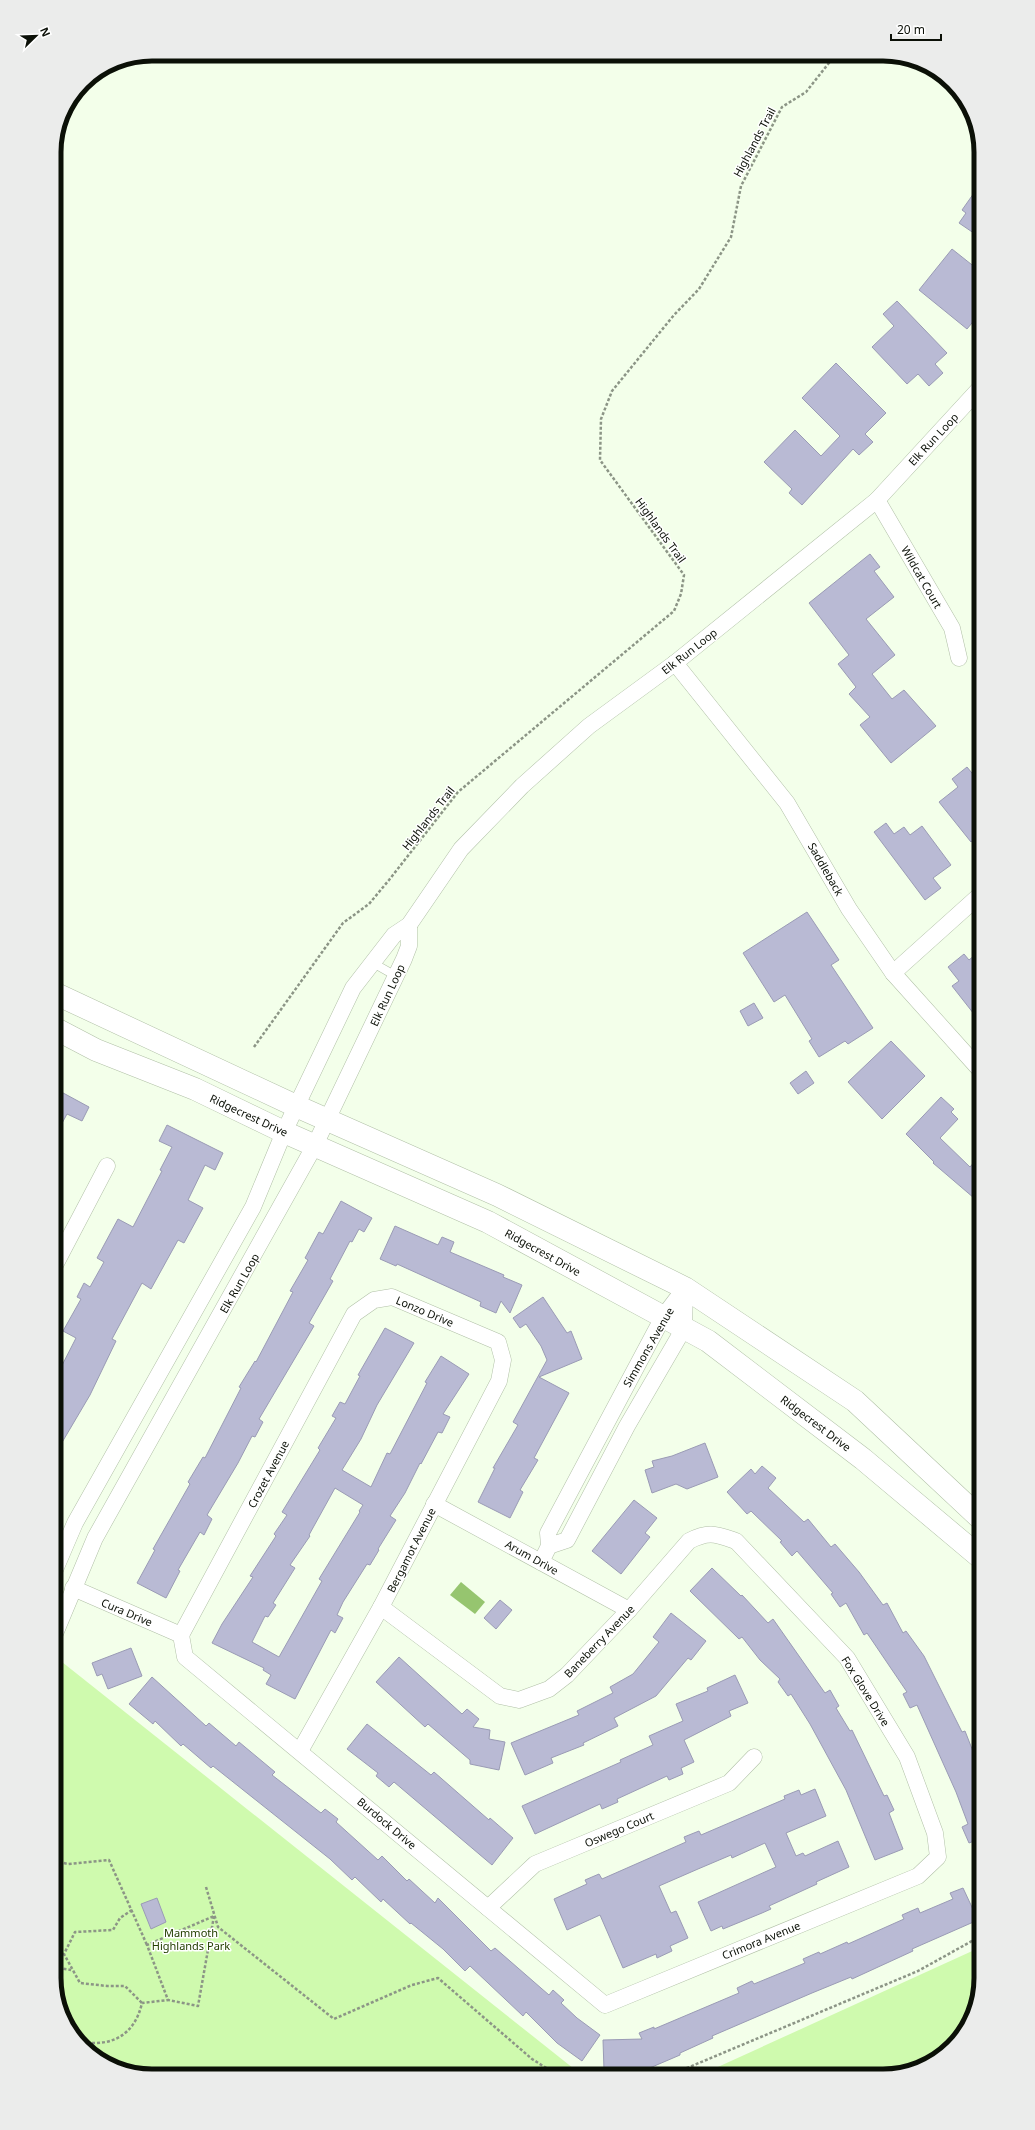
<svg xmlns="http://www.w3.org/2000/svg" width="1035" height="2130" font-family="'Noto Sans',sans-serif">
  <rect width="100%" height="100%" fill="#f3ffea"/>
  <g fill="#cffaae">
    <path d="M57,1658l526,418h-437l-53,-20 -32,-41 -7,-37v-311z"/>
    <path d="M981,1947v31l-17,55 -44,36 -37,7h-185z"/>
  </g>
  <path fill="#96c56f" d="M461,1582l24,20 -10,12 -25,-19z"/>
  <g fill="#b9bad4" stroke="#9a9bb5" fill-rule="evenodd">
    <path d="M981,183v55l-22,-15 7,-10 -4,-3z"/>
    <path d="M952,249l29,23v40l-14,17 -48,-39z"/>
    <path d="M897,301l50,52 -12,11 8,9 -14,13 -11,-12 -11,10 -35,-37 22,-21 -11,-12z"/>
    <path d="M836,363l50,50 -21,21 8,8 -14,13 -6,-6 -51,56 -13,-12 3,-4 -28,-27 31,-32 26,26 19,-20 -38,-38z"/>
    <path d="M870,554l10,13 -6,4 20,26 -28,22 29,36 -23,19 20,25 12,-9 32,36 -45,37 -31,-38 10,-8 -21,-23 7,-7 -18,-23 11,-9 -40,-52z"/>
    <path d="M967,767l14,17v50l-10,8 -32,-40 19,-15 -6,-8z"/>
    <path d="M886,823l8,11 10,-7 6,8 12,-9 29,39 -18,13 8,10 -16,12 -51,-68z"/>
    <path d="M807,912l32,48 -8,5 42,63 -25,16 -3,-3 -26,16 -10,-16 3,-2 -27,-44 -11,7 -31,-49z"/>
    <path d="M981,950v73l-29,-37 7,-5 -11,-14 16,-13 5,6z"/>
    <path d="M754,1003l9,15 -15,8 -8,-15z"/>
    <path d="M891,1041l34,35 -43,43 -34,-37z"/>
    <path d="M806,1071l8,12 -16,11 -8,-11z"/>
    <path d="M54,1088l35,19 -7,14 -15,-7 -13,24z"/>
    <path d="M941,1097l13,12 -3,3 7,7 -18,19 30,29 11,-13v50l-48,-41 1,-1 -28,-28z"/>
    <path d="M167,1125l56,28 -8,17 -10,-5 -17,35 15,8 -19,35 -6,-3 -27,49 -9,-6 -30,56 4,2 -26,54 -36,61v-75l22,-43 -13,-7 18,-32 -4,-2 7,-14 6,4 14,-25 -7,-4 21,-39 15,8 29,-56 -2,-1 12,-23 -13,-6z"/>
    <path d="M341,1201l31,17 -8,14 -5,-3 -7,13 -2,-1 -20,38 3,2 -24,42 5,3 -55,93 4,3 -8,15 -3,-1 -14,27 -31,52 5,4 -8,16 -4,-3 -22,38 2,1 -14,27 -29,-15 18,-33 -2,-1 37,-65 -2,-2 15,-25 2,1 36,-70 -2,-1 16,-26 1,1 37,-70 -3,-1 18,-31 -3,-2 14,-26 4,2z"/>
    <path d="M395,1226l43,19 4,-8 12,5 -4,10 54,23 -1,2 19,8 -12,28 -9,-12 -5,12 -16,-7 1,-4 -84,-38 -1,2 -16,-7z"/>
    <path d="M543,1297l24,36 4,-2 11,28 -43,18 30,16 -35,65 4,2 -18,30 3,2 -13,26 -32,-16 17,-34h-2l25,-43 -5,-3 34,-62 -6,-14 -15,-22 -6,4 -7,-10z"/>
    <path d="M385,1328l29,15 -37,62 -16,34 -19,31 29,17 16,-34 3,1 37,-71 -2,-1 16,-26 28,18 -26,40 7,3 -8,16 -4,-1 -17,32 -1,-1 -15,30 -15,23 6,4 -18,29 1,1 -9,15 -3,-1 -24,38 -6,13 6,3 -8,15 -4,-3 -36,69 -29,-15 5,-9 -8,-5 1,-2 -52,-25 10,-19 31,-47 -3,-1 26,-40 -2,-2 13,-19 -5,-3 38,-62 -2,-2 18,-30 -4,-2 8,-14 5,2 15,-28 -2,-1zM335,1488l28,17 -4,6 1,1 -41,67 3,2 -43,76 -27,-15 13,-26 3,1 8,-12 -3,-2 22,-35 -5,-3 20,-29 -1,-1z"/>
    <path d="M705,1443l13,34 -31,12 -11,-5 -24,9 -7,-23 9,-3 -2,-6 20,-5z"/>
    <path d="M762,1466l14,12 -8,10 36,34 4,-3 23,28 4,-3 24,28 24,33 4,-2 16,30 3,-2 18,25 38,76 3,-1 11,28 -2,1 7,16v80h-2l-5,-15 -5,2 -7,-16 6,-3 -12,-32 -39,-87 -7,3 -7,-14 4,-2 -40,-59 -3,2 -18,-32 -6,4 -9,-13 2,-1 -36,-42 -5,5 -12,-14 2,-1 -31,-30 -4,3 -20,-22 24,-23 4,5z"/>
    <path d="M634,1500l23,18 -12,15 5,4 -29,37 -29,-23z"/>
    <path d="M712,1568l29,28 1,-1 26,28 5,-4 52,74 5,-3 9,16 -3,2 14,23 2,-1 32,66 3,-1 7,15 -5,3 14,36 -28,11 -29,-70 -36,-66 -19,-30 -3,2 -10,-14 2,-3 -20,-19 -18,-23 -3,2 -49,-48z"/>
    <path d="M500,1600l12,10 -16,19 -12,-11z"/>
    <path d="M671,1613l35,28 -15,19 -3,-2 -32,38 -42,22 4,8 -35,17 1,2 -33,13 2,5 -28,12 -14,-32 68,-28 -2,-4 36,-18 -3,-6 23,-13 26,-32 -6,-5z"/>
    <path d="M131,1648l11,28 -34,13 -6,-15 -5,2 -5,-13z"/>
    <path d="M399,1657l63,57 5,-5 12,10 -6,8 17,3 -1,9 16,3 -6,28 -29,-6v-4l-42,-36 -3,3 -49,-45z"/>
    <path d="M735,1675l13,28 -19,8 2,5 -47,24 10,22 -13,6 2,6 -14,6 -2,-4 -50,23 1,3 -16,7 -2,-5 -65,30 -13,-28 99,-44 -1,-2 33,-15 -4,-9 34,-15 -7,-17 32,-13 -1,-3z"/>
    <path d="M152,1677l54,49 3,-3 27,23 3,-4 36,30 -3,3 49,38 4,-4 13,10 -2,3 42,38 4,-4 25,25 2,-2 26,24 3,-5 53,53 4,-3 54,47 4,-5 11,10 -3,3 16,15 23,17 -18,26 -25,-18 -31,-31 -3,4 -53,-50 -5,5 -22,-22 -32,-26 -1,1 -27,-25 -2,3 -26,-25 -3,3 -22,-21 -117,-93 -2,2 -28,-24 -2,2 -26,-25 -2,3 -24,-20z"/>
    <path d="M367,1724l64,51 3,-3 55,48 1,-2 23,20 -21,27 -98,-83 -5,5 -13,-11 2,-3 -31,-24z"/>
    <path d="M815,1789l11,27 -40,17 10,23 7,-3 2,3 33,-15 11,26 -33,15 1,2 -48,22 2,3 -9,4 -39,16 -1,-3 -11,5 -13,-29 78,-35 -11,-24 -33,15 -1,-3 -33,14 -39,17 12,27 5,-2 12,27 -18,8 2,5 -15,7 -1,-4 -33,14 -23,-53 -33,15 -13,-31 33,-15 -2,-4 14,-6 3,5 84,-37 -2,-5 15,-6 2,4 84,-36 -1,-3 15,-6 2,5z"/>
    <path d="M963,1888l15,32 -66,29 1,2 -61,28 -1,-2 -39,16 -100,43 1,2 -33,15v2l-42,18h-18v-3h-16l-1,-30 39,-1 -3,-6 15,-6v2l85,-36 -2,-5 15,-7 2,3 51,-21 -2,-4 16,-7 1,2 27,-12 1,2 56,-25 -2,-4 16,-7 2,5 33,-14 -3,-6z"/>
    <path d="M157,1898l9,24 -15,7 -10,-25z"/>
  </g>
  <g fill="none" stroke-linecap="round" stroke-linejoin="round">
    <g stroke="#b1c0a7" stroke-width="9">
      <path id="lane" d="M373,963l23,13"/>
    </g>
    <g stroke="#b1c0a7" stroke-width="17">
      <g id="street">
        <path d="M877,500l75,128 7,30"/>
        <path d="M675,663l112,140 62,106 44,64 88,98"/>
        <path d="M893,973l88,-79"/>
        <path d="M54,1267l53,-101"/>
        <path d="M434,1504l195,106"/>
        <path d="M541,1562l8,-16 -1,-13 115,-216 22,-29 -1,40 -57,98 -60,114 -18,6"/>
        <path d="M54,1572l21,-49 178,-316 31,-75 69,-144 41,-53 15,-10 52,-76 61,-63 67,-60 86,-63 202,-163 104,-113"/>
        <path d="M73,1588l108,47"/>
        <path d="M181,1635l4,22 420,348 313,-129 20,-19 -3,-24 -28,-76 -60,-99 -111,-117c-21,-7 -27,-10 -47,0l-60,69 -62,65 -18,14 -30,11 -19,-4 -119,-89"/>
        <path d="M181,1635l173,-321 20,-14 18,-3 106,45 5,18 -4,21 -118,226 -81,144"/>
        <path d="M54,1636l41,-98 220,-393 89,-186 5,-13v-21"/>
        <path d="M488,1908l47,-44 194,-81 25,-26"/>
      </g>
    </g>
    <g stroke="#b1c0a7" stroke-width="23">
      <g id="secondary">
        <path d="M54,993l242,113 201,89 188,93 170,113 126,118"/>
        <path d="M54,1028l42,22 99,39 89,43 204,90 220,119 155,118 118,99"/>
      </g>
    </g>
    <g stroke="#8c9586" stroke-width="2.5" stroke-dasharray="3 2" stroke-linecap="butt">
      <path d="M254,1047l89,-124 26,-19 20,-24 69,-88 216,-181 7,-17 3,-19 -84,-115 1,-41 11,-28 62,-76 25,-26 32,-52 10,-51 41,-79 24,-15 30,-38"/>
      <path d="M54,1861l14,3 41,-4 38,85"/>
      <path d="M206,1887l12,40 116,92 78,-34 26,-7 94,81 27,17"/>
      <path d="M132,1910l-12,8 -7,12 -38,2 -11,22 16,29 27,3h18l17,17"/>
      <path d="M214,1916l-16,90 -30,-6 -21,-55z"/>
      <path d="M54,1970l4,-2 13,2"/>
      <path d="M82,2042c31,5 53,-8 60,-39l26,-3"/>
      <path d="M668,2076l250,-105 63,-35"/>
    </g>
    <use href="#lane" stroke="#fff" stroke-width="8"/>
    <use href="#street" stroke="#fff" stroke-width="16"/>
    <use href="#secondary" stroke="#fff" stroke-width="22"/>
  </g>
  <g text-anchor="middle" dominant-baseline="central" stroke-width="3" stroke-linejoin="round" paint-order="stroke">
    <g font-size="11" fill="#0b1007" stroke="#fff">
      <text transform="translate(754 142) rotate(-62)">Highlands Trail</text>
      <text transform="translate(933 439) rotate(-47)">Elk Run Loop</text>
      <text transform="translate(661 530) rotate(54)">Highlands Trail</text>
      <text transform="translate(922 577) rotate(60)">Wildcat Court</text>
      <text transform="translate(689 651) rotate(-38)">Elk Run Loop</text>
      <text transform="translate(428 818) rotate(-52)">Highlands Trail</text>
      <text transform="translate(826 869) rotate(60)">Saddleback</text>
      <text transform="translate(387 995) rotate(-65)">Elk Run Loop</text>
      <text transform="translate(249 1115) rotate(25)">Ridgecrest Drive</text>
      <text transform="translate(543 1252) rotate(29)">Ridgecrest Drive</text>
      <text transform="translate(239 1283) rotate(-60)">Elk Run Loop</text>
      <text transform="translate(425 1311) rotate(23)">Lonzo Drive</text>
      <text transform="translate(648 1347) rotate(-60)">Simmons Avenue</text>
      <text transform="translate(816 1423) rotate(37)">Ridgecrest Drive</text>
      <text transform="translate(268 1474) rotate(-62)">Crozet Avenue</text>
      <text transform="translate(411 1550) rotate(-63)">Bergamot Avenue</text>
      <text transform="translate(532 1557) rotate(29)">Arum Drive</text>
      <text transform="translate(127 1612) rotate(23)">Cura Drive</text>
      <text transform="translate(599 1641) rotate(-46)">Baneberry Avenue</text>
      <text transform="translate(866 1691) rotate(58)">Fox Glove Drive</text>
      <text transform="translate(387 1823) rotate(40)">Burdock Drive</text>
      <text transform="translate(619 1829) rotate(-23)">Oswego Court</text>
      <text transform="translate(761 1940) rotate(-22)">Crimora Avenue</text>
    </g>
    <g font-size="11" fill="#233f00" stroke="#fff">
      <text x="191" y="1932">Mammoth<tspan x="191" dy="13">Highlands Park</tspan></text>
    </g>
  </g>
  <path d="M0 0H1035V2130H0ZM152 61H883A91 91 0 0 1 974 152V1978A91 91 0 0 1 883 2069H152A91 91 0 0 1 61 1978V152A91 91 0 0 1 152 61Z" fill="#ebeceb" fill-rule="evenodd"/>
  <path fill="none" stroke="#0b1007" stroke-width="5" d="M152 61H883A91 91 0 0 1 974 152V1978A91 91 0 0 1 883 2069H152A91 91 0 0 1 61 1978V152A91 91 0 0 1 152 61Z"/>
  <g transform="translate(36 36) rotate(67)" stroke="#ffffff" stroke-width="3" paint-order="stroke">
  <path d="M0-3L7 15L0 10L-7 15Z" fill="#0b1007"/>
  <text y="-6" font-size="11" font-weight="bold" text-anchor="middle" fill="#0b1007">N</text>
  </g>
  <path d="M891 34v6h50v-6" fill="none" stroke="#0b1007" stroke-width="2"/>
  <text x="897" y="34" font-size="12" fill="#0b1007" stroke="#ffffff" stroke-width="3" paint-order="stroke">20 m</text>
</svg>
